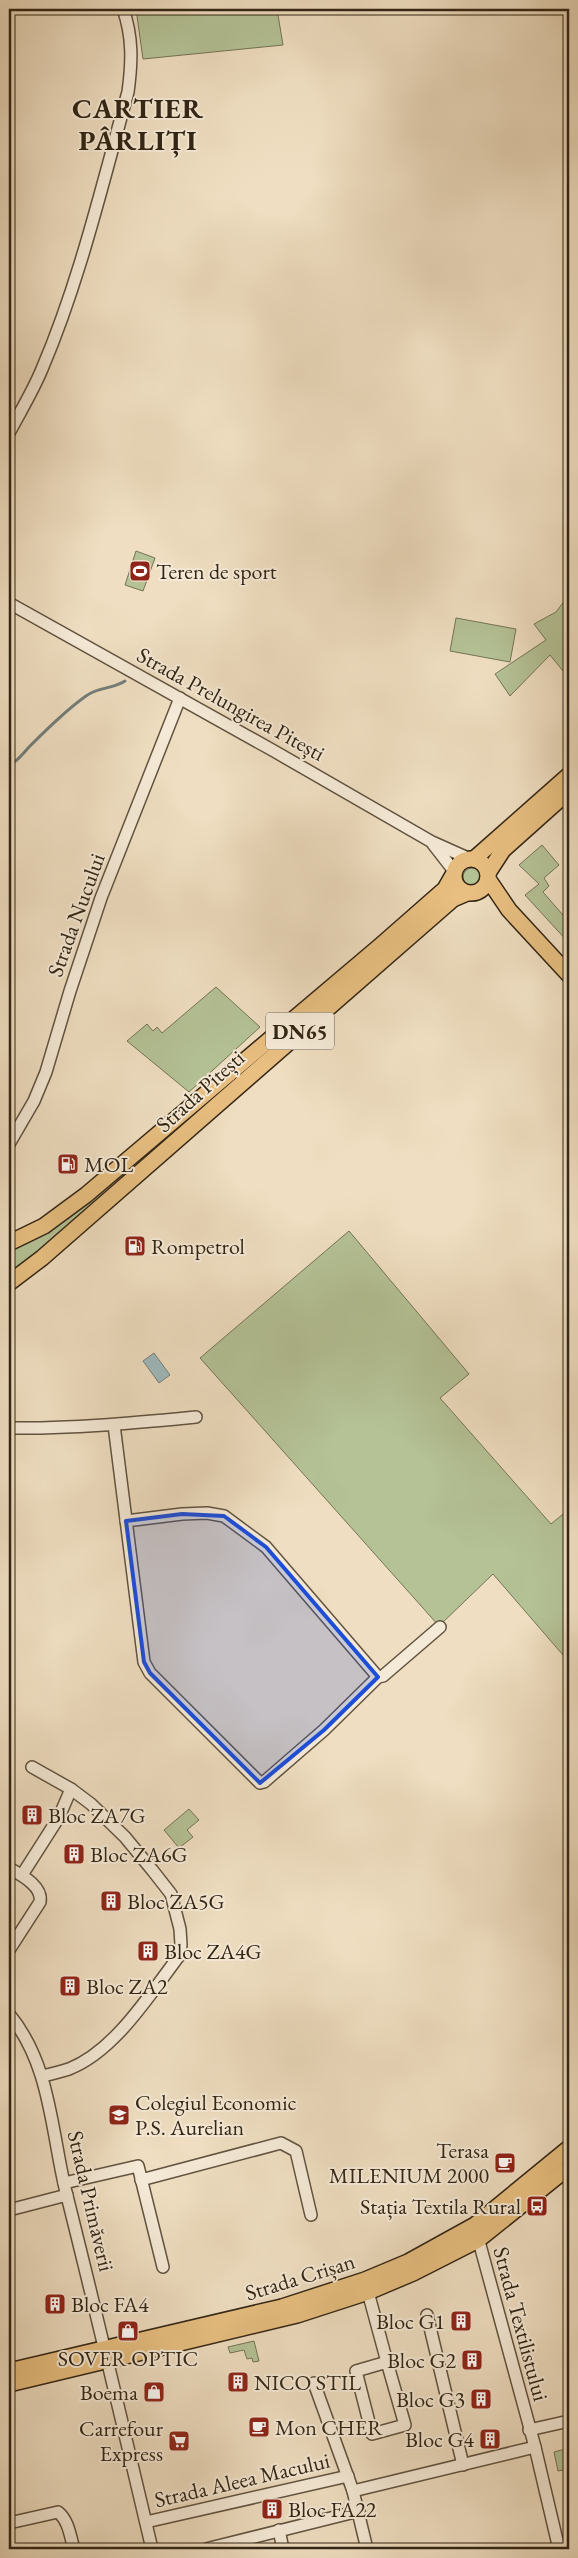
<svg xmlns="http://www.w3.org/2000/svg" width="578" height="2558" font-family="'EB Garamond',serif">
  <rect width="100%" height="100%" fill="#efdec1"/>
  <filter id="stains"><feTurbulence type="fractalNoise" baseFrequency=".004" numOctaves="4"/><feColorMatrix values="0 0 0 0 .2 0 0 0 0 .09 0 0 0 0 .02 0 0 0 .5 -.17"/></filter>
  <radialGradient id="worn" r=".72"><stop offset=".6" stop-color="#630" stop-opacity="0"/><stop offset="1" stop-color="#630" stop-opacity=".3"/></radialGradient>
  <g fill="#b4c296" stroke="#737456">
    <path d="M136,9h141l6,36 -140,14z"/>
    <path d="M136,551l19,7 -12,33 -18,-6z"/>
    <path d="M569,595v72l-6,4 -13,-16 -40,41 -15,-22 51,-34 -12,-16 22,-12z"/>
    <path d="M456,618l60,11 -6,33 -60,-11z"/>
    <path d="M542,845l17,20 -15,13 5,8 -6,6 26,30v21l-44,-48 14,-11 -20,-19z"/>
    <circle cx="472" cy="877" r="9"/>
    <path d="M216,987l44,40 -71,65 -62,-51 20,-17 6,7 4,-4 5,6z"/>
    <path d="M128,1169l6,6 -92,78 -29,18 -4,-11v-11l58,-31z"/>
    <path d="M349,1231l120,143 -29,24 111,126 17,-14 1,2v150l-76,-88 -54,52 -239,-268z"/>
    <path d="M189,1809l10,11 -12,10 6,7 -14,11 -15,-18z"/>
    <path d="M254,2341l5,20 -6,1 -1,-4 -5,1 -3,-9 -14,3 -2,-6z"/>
    <path d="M569,2448v21l-11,2 -4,-19z"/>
  </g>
  <path fill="#9fb9bd" stroke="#737e7a" d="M154,1353l16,22 -11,8 -16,-22z"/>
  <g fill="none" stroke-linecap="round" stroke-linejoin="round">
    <path stroke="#737e7a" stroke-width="3" d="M9,766c10,-6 14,-13 22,-21 17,-17 35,-35 55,-49 12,-9 27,-7 39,-15"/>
    <g stroke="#615340" stroke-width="14">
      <g id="minor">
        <path d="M9,433c11,-21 24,-42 33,-64 38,-89 60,-184 86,-277 4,-29 5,-55 -5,-83"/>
        <path d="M9,603l265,148 158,91 38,17"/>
        <path d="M433,844l21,27"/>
        <path d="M9,1144l25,-43 12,-29 24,-81 31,-93 79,-200"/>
        <path d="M114,1425l30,237 6,11 110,110 4,-1 60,-52 54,-53 5,-1 57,-49"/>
        <path d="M9,1428c63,1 124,-5 187,-11"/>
        <path d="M126,1521l56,-7 25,-1 17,3 42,31 112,130"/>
        <path d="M32,1767l39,22 20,15 34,33 28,34 18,23 9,35 1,16 -2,11c-29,38 -64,95 -110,113 -9,3 -18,5 -27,7"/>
        <path d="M9,1868c12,7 34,18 31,34l-31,48"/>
        <path d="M22,1875l37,-58 12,-28"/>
        <path d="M9,2014c42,51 42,117 57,178 30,119 58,238 86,357"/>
        <path d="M141,2180l140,-37 15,8 15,64"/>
        <path d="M64,2183l74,-17 25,101"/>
        <path d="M9,2210l58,-15"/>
        <path d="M477,2234l58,213 24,102"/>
        <path d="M368,2292l19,70 -31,9 16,63 33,-9 -18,-63"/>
        <path d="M427,2315l36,150"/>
        <path d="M314,2383l39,108 14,58"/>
        <path d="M529,2430l40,-9"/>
        <path d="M353,2491l182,-44"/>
        <path d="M146,2522l202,-46"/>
        <path d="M9,2523l49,-11c11,9 12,24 16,37"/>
        <path d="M279,2530l4,19"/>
        <path d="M206,2549l153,-38"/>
      </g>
    </g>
    <g stroke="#322515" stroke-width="18">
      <g id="major">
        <circle cx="471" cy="876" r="17"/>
        <path d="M474,859l95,-84"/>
        <path d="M488,873l15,-23 66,-59"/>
        <path d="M488,879l21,31 60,65"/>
        <path d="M9,1243l35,-17 42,-31 294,-249 65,-57 8,-14"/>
        <path d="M9,1283l33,-25 411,-359 14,-6"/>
        <path d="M9,2371l273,-64 83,-27 43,-18 67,-37 94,-77"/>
        <path d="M9,2384l288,-69 71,-23 45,-19 65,-33 91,-73"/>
      </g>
    </g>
    <use href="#minor" stroke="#f5ead7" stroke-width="11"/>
    <use href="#major" stroke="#e8bf80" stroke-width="15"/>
  </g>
  <path fill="#1d4ed8" fill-opacity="0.2" stroke="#1d4ed8" stroke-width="4" stroke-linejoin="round" d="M182,1514l42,2 42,31 112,130 -54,53 -64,53 -110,-110 -6,-11 -18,-141z"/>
  <defs>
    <g id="stadium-square" transform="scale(1.125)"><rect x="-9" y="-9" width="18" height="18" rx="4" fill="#8f2418" stroke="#f5ead7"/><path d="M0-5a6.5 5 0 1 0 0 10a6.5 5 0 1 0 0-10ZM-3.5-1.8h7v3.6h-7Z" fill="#fff"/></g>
    <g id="fuel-square" transform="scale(1.125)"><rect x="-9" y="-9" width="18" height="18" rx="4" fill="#8f2418" stroke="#f5ead7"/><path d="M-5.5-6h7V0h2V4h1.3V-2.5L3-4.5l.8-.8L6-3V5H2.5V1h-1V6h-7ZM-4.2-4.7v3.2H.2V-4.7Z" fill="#fff"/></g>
    <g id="building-square" transform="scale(1.125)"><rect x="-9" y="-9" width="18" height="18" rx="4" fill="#8f2418" stroke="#f5ead7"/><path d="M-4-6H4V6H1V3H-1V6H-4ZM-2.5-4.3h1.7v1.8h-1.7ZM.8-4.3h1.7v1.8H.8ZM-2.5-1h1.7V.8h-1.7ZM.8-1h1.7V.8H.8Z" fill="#fff"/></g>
    <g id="school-square" transform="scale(1.125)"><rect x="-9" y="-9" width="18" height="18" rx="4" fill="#8f2418" stroke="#f5ead7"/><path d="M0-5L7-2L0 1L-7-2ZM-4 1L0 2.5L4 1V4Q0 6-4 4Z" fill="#fff"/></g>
    <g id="cafe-square" transform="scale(1.125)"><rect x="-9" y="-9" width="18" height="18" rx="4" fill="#8f2418" stroke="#f5ead7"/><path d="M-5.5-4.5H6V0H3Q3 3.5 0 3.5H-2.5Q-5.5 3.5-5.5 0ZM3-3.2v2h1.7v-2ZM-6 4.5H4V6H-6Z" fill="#fff"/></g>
    <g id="bus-square" transform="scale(1.125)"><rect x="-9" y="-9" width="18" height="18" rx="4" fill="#8f2418" stroke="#f5ead7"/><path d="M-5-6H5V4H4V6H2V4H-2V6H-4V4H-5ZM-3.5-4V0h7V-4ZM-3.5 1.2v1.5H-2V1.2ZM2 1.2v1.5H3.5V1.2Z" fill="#fff"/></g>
    <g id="shop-square" transform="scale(1.125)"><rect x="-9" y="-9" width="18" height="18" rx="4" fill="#8f2418" stroke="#f5ead7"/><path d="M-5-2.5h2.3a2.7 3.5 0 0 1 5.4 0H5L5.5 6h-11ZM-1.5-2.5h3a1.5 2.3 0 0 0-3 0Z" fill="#fff"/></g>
    <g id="supermarket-square" transform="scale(1.125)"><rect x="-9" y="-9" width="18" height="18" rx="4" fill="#8f2418" stroke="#f5ead7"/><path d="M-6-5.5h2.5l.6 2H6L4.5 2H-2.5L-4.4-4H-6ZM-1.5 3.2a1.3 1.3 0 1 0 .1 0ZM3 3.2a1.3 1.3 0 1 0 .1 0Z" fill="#fff"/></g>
  </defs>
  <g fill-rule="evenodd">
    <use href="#stadium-square" x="140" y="571"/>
    <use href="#fuel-square" x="68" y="1164"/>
    <use href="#fuel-square" x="135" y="1246"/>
    <use href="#building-square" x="32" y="1815"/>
    <use href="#building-square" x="74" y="1854"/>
    <use href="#building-square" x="111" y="1901"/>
    <use href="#building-square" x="148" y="1951"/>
    <use href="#building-square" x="70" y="1986"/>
    <use href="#school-square" x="119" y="2115"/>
    <use href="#cafe-square" x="505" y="2163"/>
    <use href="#bus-square" x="537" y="2206"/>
    <use href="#building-square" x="55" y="2304"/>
    <use href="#building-square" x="461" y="2321"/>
    <use href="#shop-square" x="128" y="2331"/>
    <use href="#building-square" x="472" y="2360"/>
    <use href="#building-square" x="238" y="2382"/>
    <use href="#shop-square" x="154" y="2392"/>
    <use href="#building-square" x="481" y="2399"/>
    <use href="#cafe-square" x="259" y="2427"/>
    <use href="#building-square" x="490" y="2439"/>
    <use href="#supermarket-square" x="179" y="2441"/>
    <use href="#building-square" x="272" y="2509"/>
  </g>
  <g text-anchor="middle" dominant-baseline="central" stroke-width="4" stroke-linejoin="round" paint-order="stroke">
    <rect fill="#f5ead7" stroke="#6c604f" stroke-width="1" x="266" y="1012.5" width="68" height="37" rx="4"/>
    <g font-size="21" font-weight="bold" fill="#322515">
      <text x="300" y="1031">DN65</text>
    </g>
    <g font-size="22" fill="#322515" stroke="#f5ead7" text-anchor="start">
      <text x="156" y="571">Teren de sport</text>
      <text x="84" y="1164">MOL</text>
      <text x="151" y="1246">Rompetrol</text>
      <text x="48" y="1815">Bloc ZA7G</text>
      <text x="90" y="1854">Bloc ZA6G</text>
      <text x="127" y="1901">Bloc ZA5G</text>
      <text x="164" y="1951">Bloc ZA4G</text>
      <text x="86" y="1986">Bloc ZA2</text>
      <text x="135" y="2102">Colegiul Economic<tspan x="135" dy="25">P.S. Aurelian</tspan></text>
      <text x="489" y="2150" text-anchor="end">Terasa<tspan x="489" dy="25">MILENIUM 2000</tspan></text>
      <text x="521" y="2206" text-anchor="end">Stația Textila Rural</text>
      <text x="71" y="2304">Bloc FA4</text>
      <text x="445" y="2321" text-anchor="end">Bloc G1</text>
      <text x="128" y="2358" text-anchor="middle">SOVER OPTIC</text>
      <text x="456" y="2360" text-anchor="end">Bloc G2</text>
      <text x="254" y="2382">NICO STIL</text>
      <text x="138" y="2392" text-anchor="end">Boema</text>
      <text x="465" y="2399" text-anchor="end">Bloc G3</text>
      <text x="275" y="2427">Mon CHER</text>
      <text x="163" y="2428" text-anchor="end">Carrefour<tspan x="163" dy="25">Express</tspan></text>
      <text x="474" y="2439" text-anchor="end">Bloc G4</text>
      <text x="288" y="2509">Bloc FA22</text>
    </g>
    <g font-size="22" fill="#322515" stroke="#f5ead7">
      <text transform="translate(231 704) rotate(29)">Strada Prelungirea Pitești</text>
      <text transform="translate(76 915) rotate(-70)">Strada Nucului</text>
      <text transform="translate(200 1091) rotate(-42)">Strada Pitești</text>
      <text transform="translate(91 2201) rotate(77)">Strada Primăverii</text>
      <text transform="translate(300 2277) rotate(-17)">Strada Crișan</text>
      <text transform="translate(521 2324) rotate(75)">Strada Textilistului</text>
      <text transform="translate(242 2480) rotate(-13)">Strada Aleea Macului</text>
    </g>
    <g font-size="28" font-weight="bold" letter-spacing="1" fill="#322515" stroke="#f5ead7">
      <text x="138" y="108">CARTIER<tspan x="138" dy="32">PÂRLIȚI</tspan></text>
    </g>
  </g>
  <rect width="578" height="2558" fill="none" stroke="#efdec1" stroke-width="30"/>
  <rect x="10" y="10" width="558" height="2538" fill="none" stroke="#322515" stroke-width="2.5"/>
  <rect x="15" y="15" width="548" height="2528" fill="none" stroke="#322515"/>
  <rect width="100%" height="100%" filter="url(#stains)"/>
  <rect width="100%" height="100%" fill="url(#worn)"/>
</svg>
